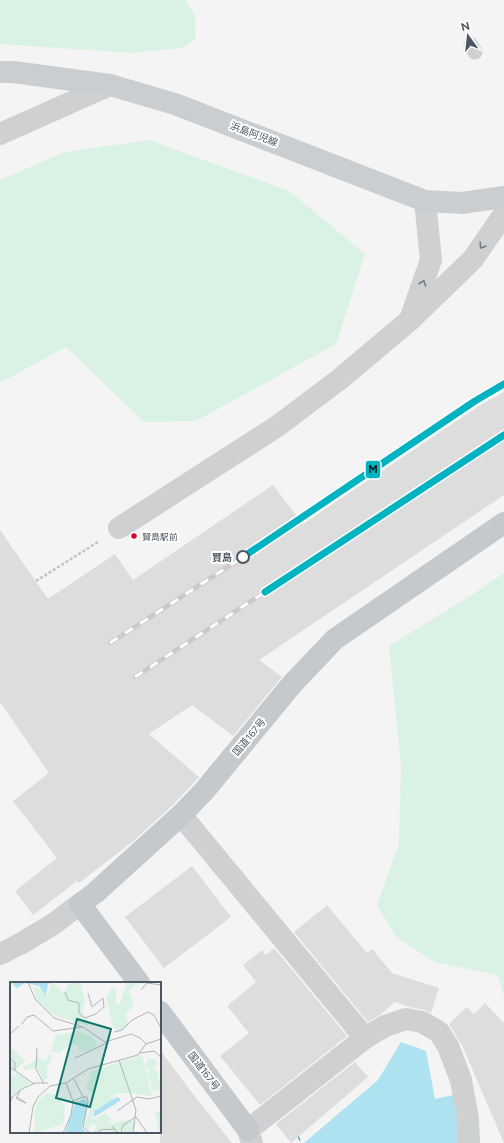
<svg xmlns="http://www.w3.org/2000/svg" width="504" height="1143" font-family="Figtree,'Noto Sans JP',sans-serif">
  <rect width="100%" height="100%" fill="#f4f4f4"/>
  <g fill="#d9f2e3">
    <path d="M0,0h185l10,15 1,24 -13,9 -52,5 -131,-9z"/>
    <path d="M149,140l140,51 76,63 -29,90 -140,77 -52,1 -78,-75 -66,36v-203l65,-28z"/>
    <path d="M504,573v422l-6,-20 -63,-13 -38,-24 -20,-33 22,-61 2,-78 -12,-120 83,-51z"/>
  </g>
  <path fill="#aee2f0" d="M401,1042l25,9 9,48 18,-4 6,28 -1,20h-154l74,-63z"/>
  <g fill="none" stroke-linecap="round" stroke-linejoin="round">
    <path stroke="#0c7c9b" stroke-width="1" stroke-dasharray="5 4" stroke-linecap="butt" d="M298,1136l3,7"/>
  </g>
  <g fill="#ddddde">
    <path d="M504,392v103l-245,165 23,17 -49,59 -41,-31 -43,29 50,43 -27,29 -40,36 -53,41 -2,-2 -44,34 -18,-24 42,-33 -44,-57 36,-28 -49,-71v-172l48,69 67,-45 18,26 140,-95 30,39 176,-118z"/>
    <path d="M192,866l39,51 -67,51 -39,-51z"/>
    <path d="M327,905l40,48 5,-4 20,24 47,15 -8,25 -6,-3 -15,-3 -15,-5 -15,13 -12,7 -74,-90z"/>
    <path d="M274,948l73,88 -87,69 -40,-49 29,-23 -22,-27 29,-24 -13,-17 19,-15 4,5z"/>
    <path d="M485,1003l19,20v120l-42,-98 -13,-21 18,-17 7,7z"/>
    <path d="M160,1050l36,48 36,45h-72z"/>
    <path d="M355,1062l13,15 -77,66 -15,-19z"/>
  </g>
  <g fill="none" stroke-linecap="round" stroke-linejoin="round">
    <path stroke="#bcc7c4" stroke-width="2.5" stroke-dasharray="3 2" stroke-linecap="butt" d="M36,581l62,-39"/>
    <path stroke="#ced0d2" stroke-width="15" d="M471,45l4,7"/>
    <g stroke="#ced0d2" stroke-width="22">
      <path d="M411,317l20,-57 -6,-59"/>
      <path d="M410,320l63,-61 31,-45"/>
      <path d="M181,815l184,223 -117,92 4,13"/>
      <path d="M0,954l20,-10 32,-19 28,-21"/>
      <path d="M365,1038l20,-12 21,-7 16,3 17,10 9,14 13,34 7,39 1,24"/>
    </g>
    <g stroke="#ced0d2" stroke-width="22">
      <path d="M0,134l110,-49"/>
      <path d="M119,528l160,-103 61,-46 70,-59"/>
    </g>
    <path stroke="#caced1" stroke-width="22" d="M0,72h13l97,13 65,19 250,97 37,2 42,-6"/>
    <g stroke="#c4c9cd" stroke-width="22">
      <path d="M139,983l-59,-79 15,-11 86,-78 24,-25 88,-107 42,-44 169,-116"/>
      <path d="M160,1012l88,118"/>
    </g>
    <g stroke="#c9cacc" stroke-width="4.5">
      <g id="rail">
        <path d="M110,643l133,-86"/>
        <path d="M135,677l130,-85"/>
      </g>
    </g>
    <use href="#rail" stroke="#fff" stroke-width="3" stroke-dasharray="9" stroke-linecap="butt"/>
    <g stroke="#fff" stroke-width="10">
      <g id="rail-1">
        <path d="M243,557l232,-156 29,-17"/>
        <path d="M265,592l239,-157"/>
      </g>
    </g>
    <use href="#rail-1" stroke="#00b3c1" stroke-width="7"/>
  </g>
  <defs><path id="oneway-chevron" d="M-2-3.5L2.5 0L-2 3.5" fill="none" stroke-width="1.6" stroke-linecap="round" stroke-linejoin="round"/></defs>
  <g stroke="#727b83">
    <use href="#oneway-chevron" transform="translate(482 246) rotate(124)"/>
    <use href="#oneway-chevron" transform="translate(423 283) rotate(-71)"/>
  </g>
  <circle fill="#e4002b" stroke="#fff" stroke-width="1.5" cx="134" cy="536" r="3.5"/>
  <circle fill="#fff" stroke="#4a5661" stroke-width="2" cx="243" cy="557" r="6"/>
  <g text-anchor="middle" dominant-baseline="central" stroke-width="4" stroke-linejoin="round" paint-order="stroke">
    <g font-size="9" fill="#4a5661" stroke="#fff" text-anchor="start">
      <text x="142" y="536">賢島駅前</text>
    </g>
    <g font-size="10" fill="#4a5661" stroke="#fff">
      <text transform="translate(254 134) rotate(21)">浜島阿児線</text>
      <text transform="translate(249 737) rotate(-50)">国道167号</text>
      <text transform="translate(204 1071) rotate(53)">国道167号</text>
    </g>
    <g font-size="10" font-weight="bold" fill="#4a5661" stroke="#fff" text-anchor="end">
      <text x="232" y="557">賢島</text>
    </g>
  </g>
  <g transform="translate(10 982)">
    <rect width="151" height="151" fill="#f4f4f4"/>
    <path d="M64,0h6l5,19 -3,14 7,6 -1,5 -37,-12 -15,-15 -2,-8 -1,-5 6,2 8,8 5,-13 12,10 4,-9zM117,0h15l-13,8 5,15 -9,9 3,10 -3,5 -7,2 -5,-4 -7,-30 7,-10 3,3v13l4,1zM68,49l15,7 4,5 -4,6 -11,3 -7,-8 -7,2 -9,7 -8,-2 5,-16zM3,67l12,12 -12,12 -3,-1v-22zM40,71l2,6 -5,8v12l-3,1 -7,-12 -13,2 -1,-4 10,-4 5,-6 4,4h4zM132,73l10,41 -23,-3 -15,1v6l-17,8 -5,8 3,3 11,-6 5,7 -4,5 24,-6 5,3 -4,11h-7l-3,-4 -8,4 -14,-4 -2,4h-5l4,-7 -5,-3 -4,7 -4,-3 9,-26v-6l-7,-7 6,-17zM135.5 82a5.5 5.5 0 1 1 11 0a5.5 5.5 0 1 1-11 0ZM137.5 93a5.5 5.5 0 1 1 11 0a5.5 5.5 0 1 1-11 0ZM7,91l14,10 -21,13v-19zM151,97v10l-9,2 -2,-9zM36,111l9,1 10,12 -2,18 -28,9v-22l2,-9zM151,128v23h-2l-4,-20z" fill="#d9f2e3"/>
    <path d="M1,0h42l-5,2 -2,12 -7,-10 -14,-3 -8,5zM107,115l3,1v3l-26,16v-6zM75,116l3,7 -6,23 5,5h-22l9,-29z" fill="#aee2f0"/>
    <path fill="none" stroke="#aee2f0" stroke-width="2" d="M65,151l1,-31"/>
    <path fill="none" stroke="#b0b5b9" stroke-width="1" d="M18,0l7,17 19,19 29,9 22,15 26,-8 9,4 6,6M131,8l6,-7 14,2M55,10l3,8 11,3v10l6,5 11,-4 8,-7 -1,-9 -11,9 -4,-14M12,42l5,-7 7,-2 19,16 29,-4M104,50l8,-2 10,-10 16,-8 6,3 7,13M0,52l9,-8M27,66l-1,21 8,15M130,71l14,-2 7,6M0,76l5,5v8M65,76l34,-16M109,78l17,50 -3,23M0,85l24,17M7,115l9,6 -9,-4 -1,-1 1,-1 3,-6M73,115h4l1,5 -5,25 7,6M63,119l-7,-18 22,-14 50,-14 8,-11 15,-5M0,121l3,-7 9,-7 13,-6h13M107,129l20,-14 12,2 12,-3M102,144l5,6 6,1M111,150l2,-7 13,-8 11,16M19,151l4,-26 5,-10 12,-11 16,-3M53,151l8,-18 2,-14 10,-4 -9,-18M89,151l1,-3 15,-1"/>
    <path fill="#0f766e" fill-opacity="0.15" stroke="#0f766e" stroke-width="2" d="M67,37l34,10 -21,78 -34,-9z"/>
    <rect width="151" height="151" fill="none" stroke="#4a5661" stroke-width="2"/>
  </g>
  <rect stroke="#fff" stroke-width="1.5" x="365" y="460" width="16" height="19" rx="4" fill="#00b3c1"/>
  <g font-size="11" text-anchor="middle" font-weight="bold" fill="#111">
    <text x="373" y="473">M</text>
  </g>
  <g transform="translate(468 36) rotate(345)" stroke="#ffffff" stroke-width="3" paint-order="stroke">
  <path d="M0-3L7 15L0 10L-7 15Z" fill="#4a5661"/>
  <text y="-6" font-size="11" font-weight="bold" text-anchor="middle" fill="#4a5661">N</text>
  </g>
</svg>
